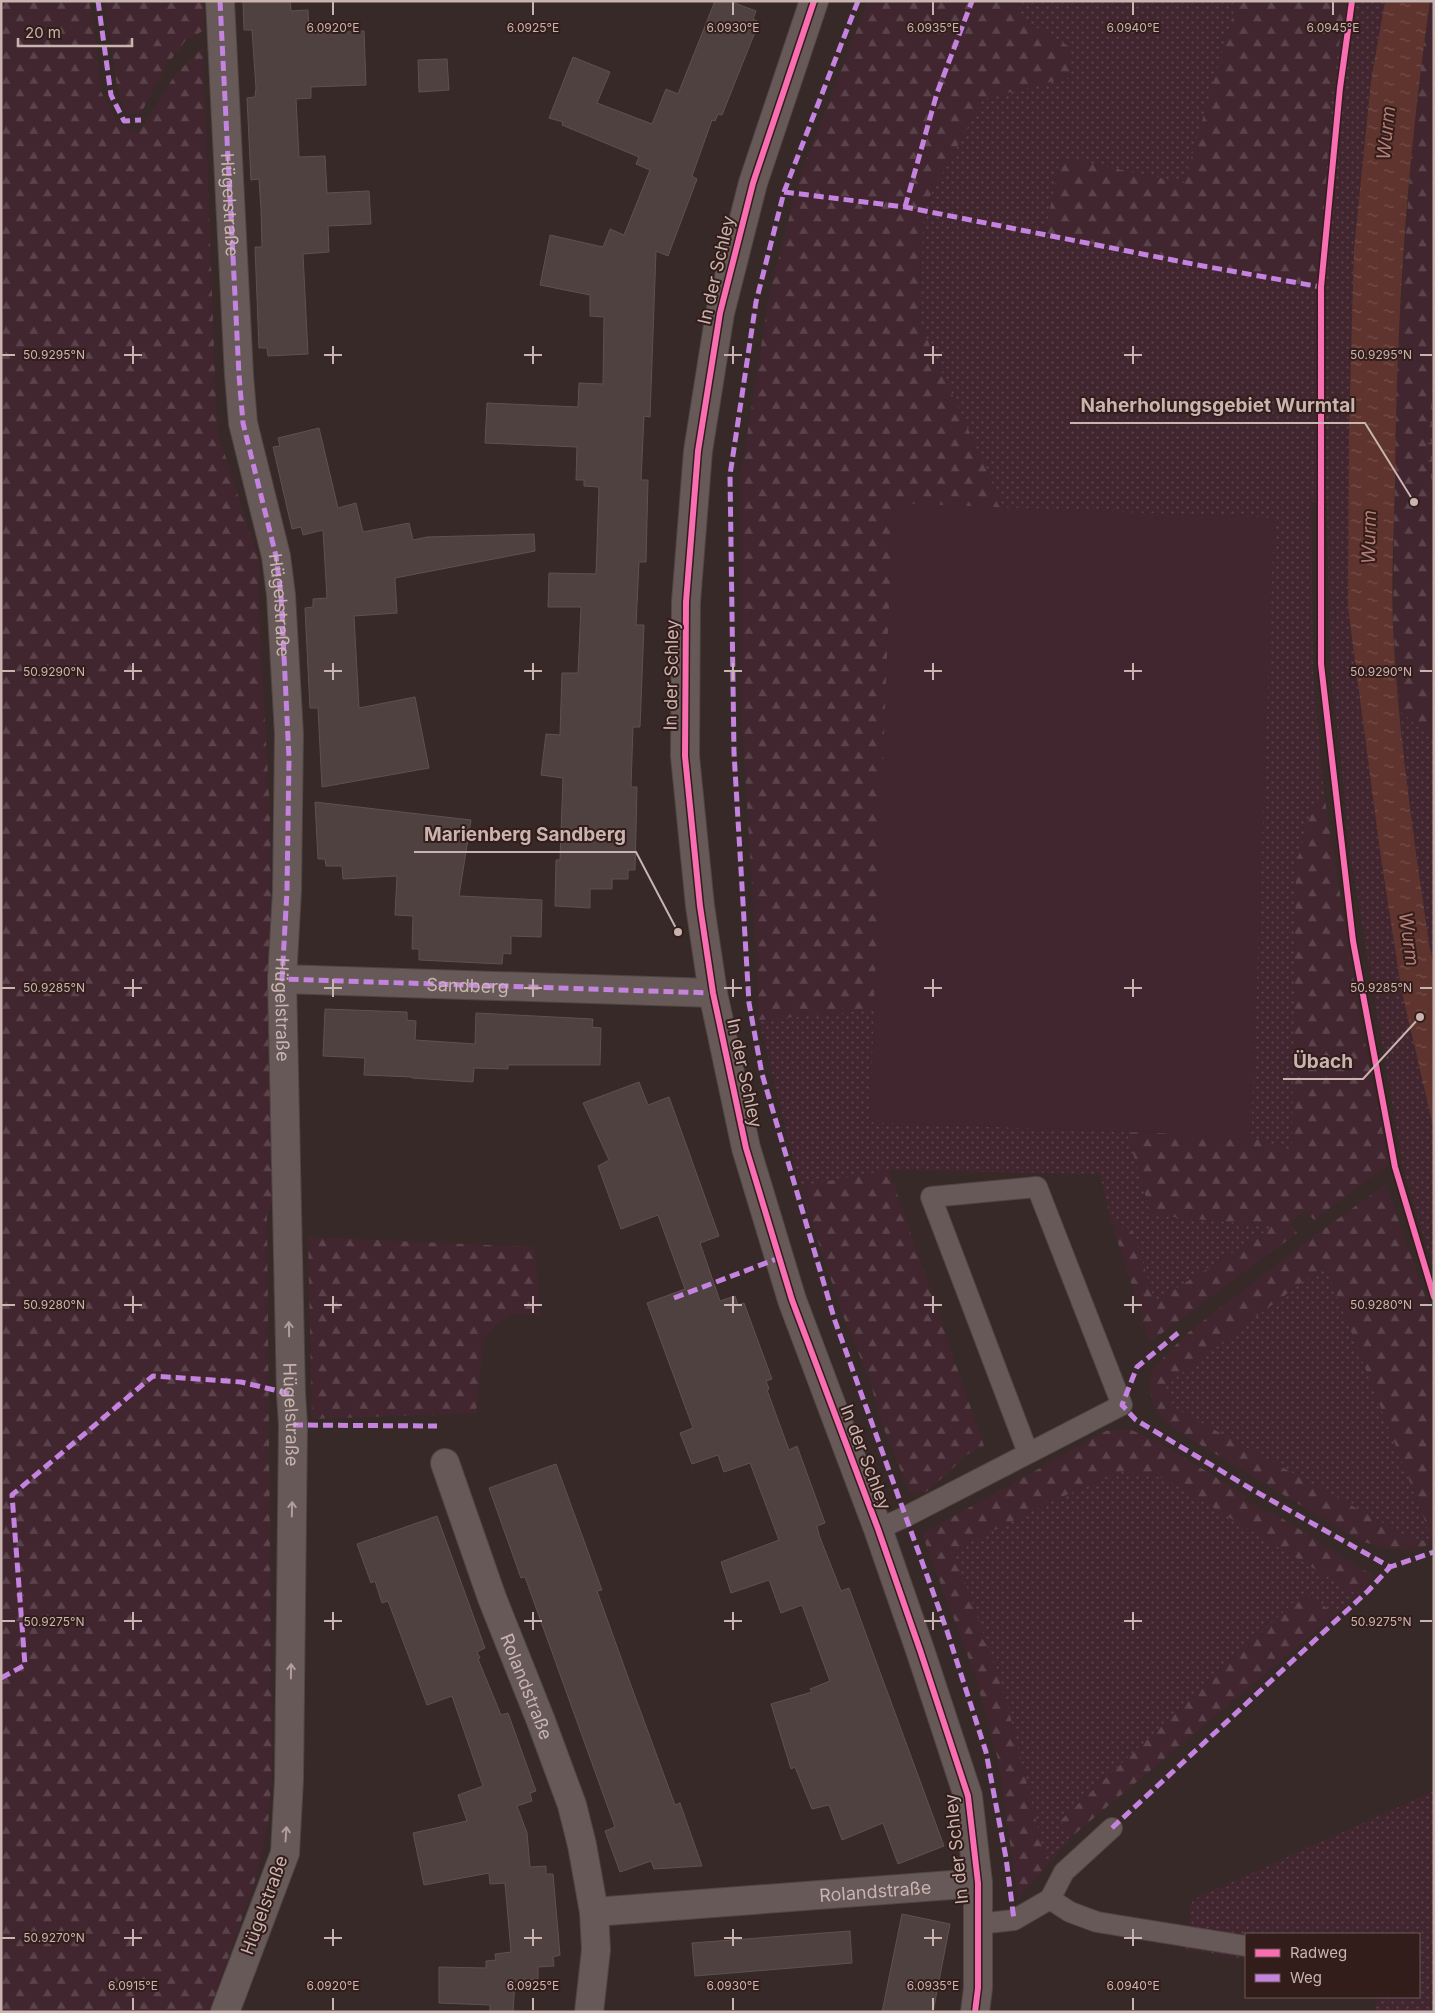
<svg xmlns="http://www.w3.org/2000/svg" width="1435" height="2013" font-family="Inter,sans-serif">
  <defs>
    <pattern id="green-dots" width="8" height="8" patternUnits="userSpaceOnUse" patternTransform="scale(1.25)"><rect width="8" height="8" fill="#412630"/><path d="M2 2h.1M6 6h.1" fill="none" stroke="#5b434b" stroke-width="1.8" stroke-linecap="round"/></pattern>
    <pattern id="forest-firs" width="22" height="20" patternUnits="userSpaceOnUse" patternTransform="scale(1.25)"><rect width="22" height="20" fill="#412630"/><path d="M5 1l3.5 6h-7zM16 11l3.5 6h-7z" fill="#5b434b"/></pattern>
    <pattern id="wetland-marsh" width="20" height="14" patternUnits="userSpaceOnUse" patternTransform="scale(1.25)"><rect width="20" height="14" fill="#412630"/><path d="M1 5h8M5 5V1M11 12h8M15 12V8" fill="none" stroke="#5b434b"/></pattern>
    <pattern id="water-ripples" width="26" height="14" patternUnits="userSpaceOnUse" patternTransform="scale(1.25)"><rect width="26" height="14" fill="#5f342e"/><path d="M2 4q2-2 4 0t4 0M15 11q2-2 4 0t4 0" fill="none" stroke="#754f4a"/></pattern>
  </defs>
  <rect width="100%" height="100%" fill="#372927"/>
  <g fill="url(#green-dots)">
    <path d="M1020,1h217l-53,182 -124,-25 -15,77 274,53 13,-200 14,-87h39l-14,80 -17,168 -5,180 -1,179 32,243 21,137 33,142v141l-31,-103 -53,-316 -10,-101 -10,-81 -3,-167 -16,-1 2,169 11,123 -6,5 -22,66 -4,287 -41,-16 23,-618 -270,-10 -83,-182 2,-117 60,-110 87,-22v-30l-50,-29z"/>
    <path d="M1430,1h4v964l-4,-16 -26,-179 -11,-145z"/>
    <path d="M874,1010l-4,112 257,10 24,83 121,11 -10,8 -107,68 -22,-71 -23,-13 -10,-44 -211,-4 -89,16 -41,-166z"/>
    <path d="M1325,1265l108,277 -23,-4 -235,-130 -12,-21z"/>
    <path d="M1122,1472l42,6 194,117 -22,19 -32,-21 -243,227 9,18 -23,28 -40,-163 -55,-152 102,-51z"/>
    <path d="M1434,1791v221h-59l3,-15h41v-63h-173v25l-61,-10 7,-49z"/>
  </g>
  <g fill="url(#forest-firs)" fill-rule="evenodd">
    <path d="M1,1h88l6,32 5,57 17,32 21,11 37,-58 28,-28 14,383 42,131v52l11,202 4,382 -7,18 5,555 -4,54 -13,57 -46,131h-208z"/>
    <path d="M105,1h98l2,29 -19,10 -20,26 -25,47 -15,1 -9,-28z"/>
    <path d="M868,1h152v17l50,29v30l-87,22 -60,110 -2,117 83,182 -111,-5 -19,507 -115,10 -3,-71 -16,-255v-214l29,-184 31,-120z"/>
    <path d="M1237,1h109l-14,87 -13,200 -274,-53 15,-78 124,26z"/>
    <path d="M1430,1h4v367l-7,84 7,46v243l-34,-30 -7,-86 3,-245 15,-225 6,-60z"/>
    <path d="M1324,794l34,213 31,157 -75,56 -8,-10 -16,12 7,11 -147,109 -40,-124 23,13 22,71 107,-68 10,-8 -121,-11 -24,-83 124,4 41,16 4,-287 16,-59z"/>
    <path d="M889,1170l95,276 -18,9 -14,14 -26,23 -16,1 -28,-69 -12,-43 -28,-68 -42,-127z"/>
    <path d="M1386,1184l48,138v220l-20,9 -29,-3 -25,-7 -179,-108 -18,-14 -10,-16 -4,-15 4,-19 32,-34 125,-96zM1325,1265l108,276 -1,1 -22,-4 -235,-130 -12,-21z"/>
    <path d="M308,1237l227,10 5,68 -27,-1 -16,9 -13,16 -8,74 -164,6z"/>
    <path d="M1129,1429l33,15 84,52 -2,3 23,14 3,-2 104,65 -16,19 -194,-117 -42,-6 -68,28 -101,51 17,44 37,108 40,163 -29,32 -20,-139 -23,-84 -53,-141 184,-103z"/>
    <path d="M1304,1593l32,21 -266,224 -9,-18z"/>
  </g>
  <path fill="url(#wetland-marsh)" d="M1434,368v130l-7,-46z"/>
  <path fill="#412630" d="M893,503l381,15 -23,618 -381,-14z"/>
  <path fill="url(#water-ripples)" d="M1385,1h45c-23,160 -34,320 -35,481 -1,48 -4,96 -2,144 5,108 21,215 37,323l4,16v165l-33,-142 -21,-137 -32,-243 1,-179 5,-180 17,-168z"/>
  <g fill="#4e413f" stroke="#60514f">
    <path d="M243,1h47l1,10 17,-1 1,24 55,-3 2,54 -55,2v11l-15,1 3,58 26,-1 2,37 42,-2 2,33 -43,2 1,26 -26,2 5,100 -40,2 -1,-8h-8l-4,-101h7l-1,-38 -2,-30 -8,1 -4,-82 8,-1 1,-9 -4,-58h-8z"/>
    <path d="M715,1h14l27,10 -3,8 6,3 -37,93 -4,-1 -3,7 -3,-1 -20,56 5,3 -29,77 -12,-5 -6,166 -6,-1 -3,64h7l-2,82h-7l-3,63h8l-4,102h-7l-2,60h6l-2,83h-7v9h-16v10h-22v19l-35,-2 1,-46h4l3,-82 -22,-3 5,-41 14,1 2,-62h16l3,-66h-33l1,-34 47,1 3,-87 -15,-1v-6h-8l1,-33 -92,-4 2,-40 91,4 1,-24 24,1 1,-67 -14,-1v-21l-50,-10 10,-50 53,12 7,-18 14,6 26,-65 -14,-6 3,-7 -77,-32 1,-3 -14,-4 24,-61 37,15 -13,31 55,21 14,-35 12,5z"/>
    <path d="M447,59l2,31 -30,2 -1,-32z"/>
    <path d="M319,428l19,80 18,-5 7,29 46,-9 4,17 14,-3 107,-3 1,17 -140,27 2,35 -43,3 5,92 56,-11 14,71 -107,19 -4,-79h-8l-5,-100 8,-1v-8l14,-1 -4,-68 -20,5 -2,-8 -9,2 -19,-82 7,-1 -2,-8z"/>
    <path d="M315,802l156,18 -12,76 83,4 -1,37 -30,-1v18l-8,-1 -1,11 -83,-4v-11h-7l1,-33 -18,-1 2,-39 -54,3 -1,-13h-16l-1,-7h-7z"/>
    <path d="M325,1009l82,3v8l9,1 -1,19 60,4 1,-31 117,6 -1,8 9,1 -1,37h-92v4l-34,-1 -1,14 -61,-4v-1l-48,-2 1,-17 -42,-2z"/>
    <path d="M639,1082l9,23 21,-8 50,139 -19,7 20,58 15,-5 3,9 6,-2 28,76 -6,2 3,8 -2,1 22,60 8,-4 28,77 -8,3 2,9 22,56 8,-3 95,258 -46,18 -15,-41 -41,17 -13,-35 -17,4 -17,-42 -4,2 -20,-65 41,-12 -2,-3 20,-8 -28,-76 -21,8 -12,-33 -38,13 -10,-31 58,-22 -29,-77 -26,9 -6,-17 -26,9 -12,-31 13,-5 -46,-125 38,-14 -27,-74 -37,14 -23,-63 11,-6 -26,-57z"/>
    <path d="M556,1464l46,126 -5,1 32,89 46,125 5,-2 22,63 -48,3 -3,-8 -31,11 -15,-41 10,-4 -90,-250 -4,1 -32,-90z"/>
    <path d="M437,1516l48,132 -8,4 3,6 -2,1 23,56 7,-2 28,78 -6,2 2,8 -15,5 10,27 3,34 16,-1v8h7l7,81 -7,2 1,9 -16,1v12l-23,2 -2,31h-23v-7l-51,-2v-36l47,1v-7l10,-1 -1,-6 16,-2 -6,-69 -15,1 -1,-11 -65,12 -11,-52 54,-12 -9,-26 25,-9 -31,-90 -25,9 -39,-104 -6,2 -7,-22 -4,2 -14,-39z"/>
    <path d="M902,1914l48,10 -17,88h-51z"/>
    <path d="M850,1931l2,32 -157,13 -3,-33z"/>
  </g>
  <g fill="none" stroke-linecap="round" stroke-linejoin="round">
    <g stroke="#504544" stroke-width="22">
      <g id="service">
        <path d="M878,1529l27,-12 217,-112 -85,-218 -106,10 97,256"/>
        <path d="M1050,1899l20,13 27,10 149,24"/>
        <path d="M978,1924l36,-4 36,-21 14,-27 48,-44"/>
      </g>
    </g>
    <g stroke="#504544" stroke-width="30">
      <g id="minor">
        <path id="s1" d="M220,1l19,374 4,48 33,133 5,39 8,139 -2,157 -5,88 9,415 2,31 -4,355 -4,73 -60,159"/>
        <path d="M282,979l431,14"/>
        <path id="s2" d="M445,1463l47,135 49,123 31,84 10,40 12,67 2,38 -7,62"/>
        <path id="s3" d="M594,1912l384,-29"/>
      </g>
    </g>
    <g stroke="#504544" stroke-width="30">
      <path id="tertiary" d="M814,1l-61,182 -33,130 -22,138 -12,151 -1,154 15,150 13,87 33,155 46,152 86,229 42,121 48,146 10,87v105l-3,24"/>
    </g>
    <use href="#service" stroke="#665957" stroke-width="20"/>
    <use href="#minor" stroke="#665957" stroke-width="28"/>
    <use href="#tertiary" stroke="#665957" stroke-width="28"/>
    <g stroke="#c483df" stroke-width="5" stroke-dasharray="10 5" stroke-linecap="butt">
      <path d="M98,1l13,94 13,26 17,-1"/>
      <path id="s4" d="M220,1l19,374 4,48 33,133 5,39 8,163 -2,133 -5,88 431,14"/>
      <path d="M858,1l-74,191 -28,110 -26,173 4,278 15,250 13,71 73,247 112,310 39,121 20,106 8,62"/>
      <path d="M784,192l121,15 298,59 118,21"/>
      <path d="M905,207l32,-114 35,-92"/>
      <path d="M674,1298l105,-40"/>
      <path d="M1178,1333l-41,34 -15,38 14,15 117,70 137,77 44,-15"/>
      <path d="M293,1425l144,1"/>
      <path d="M1,1678l24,-13 -13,-170 141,-119 88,6 50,12"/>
      <path d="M1112,1828l256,-237 22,-24"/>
    </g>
    <g stroke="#331d1a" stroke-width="9">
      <g id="cycleway">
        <path d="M814,1l-61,182 -33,130 -22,138 -12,151 -1,154 15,150 13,87 33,155 46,152 86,229 42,121 48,146 10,87v105l-3,24"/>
        <path d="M1352,1l-12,87 -19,199v377l32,277 42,226 39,130"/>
      </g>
    </g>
    <use href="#cycleway" stroke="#f96db3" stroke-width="6"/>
  </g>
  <defs><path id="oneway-shaft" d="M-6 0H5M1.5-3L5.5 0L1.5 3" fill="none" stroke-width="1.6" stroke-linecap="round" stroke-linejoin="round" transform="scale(1.25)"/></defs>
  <g stroke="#b19d9a">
    <use href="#oneway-shaft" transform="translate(289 1329) rotate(-91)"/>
    <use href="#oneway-shaft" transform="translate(292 1509) rotate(-89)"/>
    <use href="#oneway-shaft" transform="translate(291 1671) rotate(-89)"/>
    <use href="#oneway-shaft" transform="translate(286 1834) rotate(-86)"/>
  </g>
  <path fill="none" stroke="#cab4b0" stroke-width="2" d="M333,2v13M533,2v13M733,2v13M933,2v13M1133,2v13M1333,2v13M133,346v18M333,346v18M533,346v18M733,346v18M933,346v18M1133,346v18M2,355h13M124,355h18M324,355h18M524,355h18M724,355h18M924,355h18M1124,355h18M1420,355h12M133,663v17M333,663v17M533,663v17M733,663v17M933,663v17M1133,663v17M2,671h13M124,671h18M324,671h18M524,671h18M724,671h18M924,671h18M1124,671h18M1420,671h12M133,979v18M333,979v18M533,979v18M733,979v18M933,979v18M1133,979v18M2,988h13M124,988h18M324,988h18M524,988h18M724,988h18M924,988h18M1124,988h18M1420,988h12M133,1296v17M333,1296v17M533,1296v17M733,1296v17M933,1296v17M1133,1296v17M2,1305h13M124,1305h18M324,1305h18M524,1305h18M724,1305h18M924,1305h18M1124,1305h18M1420,1305h12M133,1612v18M333,1612v18M533,1612v18M733,1612v18M933,1612v18M1133,1612v18M2,1621h13M124,1621h18M324,1621h18M524,1621h18M724,1621h18M924,1621h18M1124,1621h18M1420,1621h12M133,1929v17M333,1929v17M533,1929v17M733,1929v17M933,1929v17M1133,1929v17M2,1938h13M124,1938h18M324,1938h18M524,1938h18M724,1938h18M924,1938h18M1124,1938h18M133,1998v12M333,1998v12M533,1998v12M733,1998v12M933,1998v12M1133,1998v12"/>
  <g text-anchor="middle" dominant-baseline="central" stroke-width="4" stroke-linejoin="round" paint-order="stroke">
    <g font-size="18" fill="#cab4b0" stroke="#331d1a">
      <text stroke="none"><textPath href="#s4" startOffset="204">Hügelstraße</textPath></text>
      <text transform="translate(716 270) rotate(-77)">In der Schley</text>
      <text stroke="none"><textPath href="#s4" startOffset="609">Hügelstraße</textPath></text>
      <text transform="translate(671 675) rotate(-89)">In der Schley</text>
      <text stroke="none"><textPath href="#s4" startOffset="1169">Sandberg</textPath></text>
      <text stroke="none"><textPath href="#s1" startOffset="1014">Hügelstraße</textPath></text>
      <text transform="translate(745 1073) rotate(78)">In der Schley</text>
      <text stroke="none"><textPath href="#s1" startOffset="1419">Hügelstraße</textPath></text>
      <text transform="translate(866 1457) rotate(69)">In der Schley</text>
      <text stroke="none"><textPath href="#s2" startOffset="238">Rolandstraße</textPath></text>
      <text transform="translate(956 1849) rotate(-96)">In der Schley</text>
      <text stroke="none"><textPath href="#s3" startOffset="282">Rolandstraße</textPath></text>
      <text transform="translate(264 1905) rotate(-70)">Hügelstraße</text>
    </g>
    <g font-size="19" font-style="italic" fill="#b47c74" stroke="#331d1a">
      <text transform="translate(1386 133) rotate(-84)">Wurm</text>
      <text transform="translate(1369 537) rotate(-89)">Wurm</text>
      <text transform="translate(1409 939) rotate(82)">Wurm</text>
    </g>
  </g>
  <g font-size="12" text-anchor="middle" fill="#cab4b0" stroke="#331d1a" stroke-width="4" stroke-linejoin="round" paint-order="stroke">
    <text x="333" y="32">6.0920°E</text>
    <text x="533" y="32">6.0925°E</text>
    <text x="733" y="32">6.0930°E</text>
    <text x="933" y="32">6.0935°E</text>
    <text x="1133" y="32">6.0940°E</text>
    <text x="1333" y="32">6.0945°E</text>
    <text x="54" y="359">50.9295°N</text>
    <text x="1381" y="359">50.9295°N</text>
    <text x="54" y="676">50.9290°N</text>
    <text x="1381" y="676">50.9290°N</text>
    <text x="54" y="992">50.9285°N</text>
    <text x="1381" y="992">50.9285°N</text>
    <text x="54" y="1309">50.9280°N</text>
    <text x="1381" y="1309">50.9280°N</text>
    <text x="54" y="1626">50.9275°N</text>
    <text x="1381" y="1626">50.9275°N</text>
    <text x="54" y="1942">50.9270°N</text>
    <text x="133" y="1990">6.0915°E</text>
    <text x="333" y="1990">6.0920°E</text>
    <text x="533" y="1990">6.0925°E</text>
    <text x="733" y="1990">6.0930°E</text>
    <text x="933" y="1990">6.0935°E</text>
    <text x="1133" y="1990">6.0940°E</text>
  </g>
  <path fill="none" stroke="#cab4b0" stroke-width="2" d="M1414 502L1365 423H1070M678 932L636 852H414M1420 1017L1363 1079H1283"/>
  <g fill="#cab4b0" stroke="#331d1a" stroke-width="2">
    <circle cx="1414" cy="502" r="5"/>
    <circle cx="678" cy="932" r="5"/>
    <circle cx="1420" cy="1017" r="5"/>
  </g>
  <g font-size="19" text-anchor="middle" font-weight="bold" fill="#cab4b0" stroke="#331d1a" stroke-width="4" stroke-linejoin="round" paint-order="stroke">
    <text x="1218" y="412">Naherholungsgebiet Wurmtal</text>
    <text x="525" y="841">Marienberg Sandberg</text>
    <text x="1323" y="1068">Übach</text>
  </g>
  <rect width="1435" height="2013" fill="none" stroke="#cab4b0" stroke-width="5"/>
  <rect x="1245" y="1933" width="175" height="65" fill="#331d1a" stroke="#6f5956"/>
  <rect x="1255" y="1949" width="25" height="8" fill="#f96db3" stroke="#6f5956"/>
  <text x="1290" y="1958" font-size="15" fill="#cab4b0">Radweg</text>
  <rect x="1255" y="1974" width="25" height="8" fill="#c483df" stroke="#6f5956"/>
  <text x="1290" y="1983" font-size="15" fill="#cab4b0">Weg</text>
  <path d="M18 38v8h114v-8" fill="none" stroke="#cab4b0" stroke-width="2.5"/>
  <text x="25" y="38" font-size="15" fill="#cab4b0" stroke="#331d1a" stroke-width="4" paint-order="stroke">20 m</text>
</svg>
